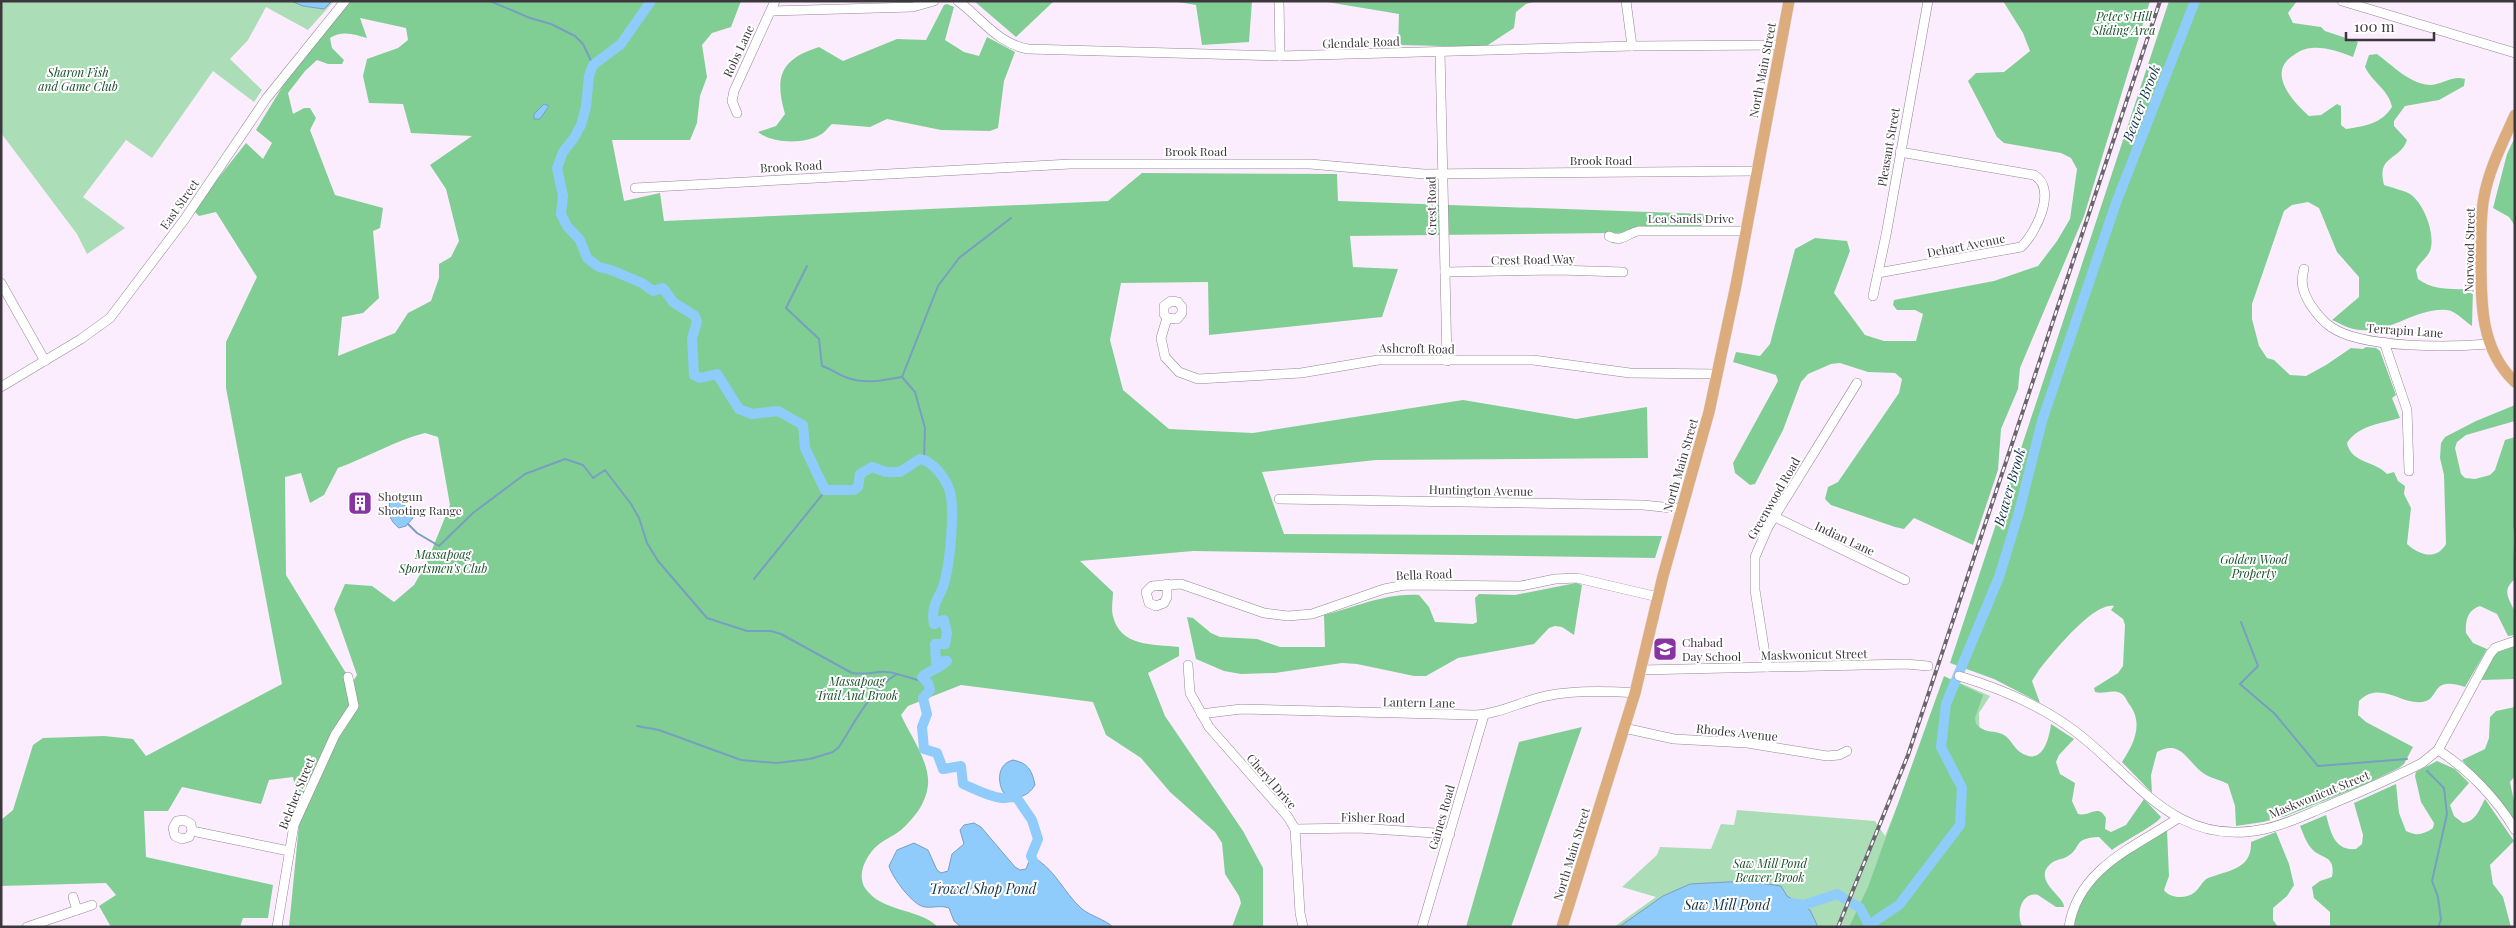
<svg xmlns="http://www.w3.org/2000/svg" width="2516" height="928" font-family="'Playfair Display',serif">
  <rect width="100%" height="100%" fill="#fcedfe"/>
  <g fill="#abddb6">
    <path d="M1,1h333l-26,29 -42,-23 -18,33 -18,19 32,31 -8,12 -41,-31 -61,87 -26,-18 -43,57 42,31 -38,26 -10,-20 -76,-101z"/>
    <path d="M1958,682l32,14 -11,17 4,120 -48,94h-321l42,-30 -34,-10 35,-32 3,-8 51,2 10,-25 13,1 3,-15 138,11 10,15 54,-132z"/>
  </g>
  <g fill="#81ce94" fill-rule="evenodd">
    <path d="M350,1h391l-10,26 -19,6 -10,12 5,32 -7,19 -3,27 -7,17h-78l12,61 36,-8 4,28 444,-20 34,-28 195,1 1,27 368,13 -7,18 -349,4 3,31 45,2 -16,48 -173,18 -1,-53 -87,1 -11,57 13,50 46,39 84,4 210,-33 113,19 71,-12 1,51 -272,2 -114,12 22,62 378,2 -7,22 -462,-7 -113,10 33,31c0,7 -2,17 0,24 7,31 40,28 66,31v9l-31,17 17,43 78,115 20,37v59h-31l9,-24 -2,-7 -14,-22 -3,-31 -7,-11 -45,-40 -29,-34 -35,-23 -13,-33 -132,-17 -53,21 -7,9c9,20 29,47 27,70 -2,19 -14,33 -27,45 -7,6 -16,9 -23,15 -11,9 -22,29 -13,43 17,25 52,19 73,39h-649l11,-113 -7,-37 -24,3 -8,24 -79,-17 -14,24h-24l2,46 127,28 -5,33h-25l-3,9h-129l-12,-21 17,-11 -10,-12 -105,3v-66l12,-10 20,-65 10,-7 61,-2 29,3 13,17 136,-72 -56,-296v-46l31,-65 -41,-65 -17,4 -6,-6 53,-67 17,16 9,-16 -16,-13 28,-46zM360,18l46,10 2,12 -10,8 -31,11 -4,17 6,27 34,1 8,29 61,3 -42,29 16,24 13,52 -8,16 -12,7v14l-8,23 -23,12 -13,20 -57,23 4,-39 21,-4 16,-15 -6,-67 7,-3 3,-20 -48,-13 -25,-65 6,-12 -6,-10h-6l-11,6 -5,-21 17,-22 12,-11 11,4h14l2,-4 -12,-12 -2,-10c11,-8 25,-4 37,0zM425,433l13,4 12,68 -23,57 -13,23 -20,17 -22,-16 -27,-2 -11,25 23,66 -5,8 -66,-108 -1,-98 16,-4 9,30 14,-8 14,-27c30,-11 56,-27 87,-35z"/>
    <path d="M974,1h80l-38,36z"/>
    <path d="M1172,1h80l-3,41 -47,3 -6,-40z"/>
    <path d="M1321,1h216l-11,3 -10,8 -2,16 -29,19 -87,-2 1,-31z"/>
    <path d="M2003,1h147l-66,215 -64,152 -2,21 -17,40 -3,41 -25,75 -59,-27 -10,11 -9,-2 -64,-22 -6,-6 3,-12 10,-5 61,-89 3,-14 -7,-6 -27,-1 -28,-9 -9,1 -23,10 -7,8 -18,48 -28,54 -5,1 -15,-12 -2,-10 45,-82 -2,-6 -43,-13 3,-10 24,4 10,-12 25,-95 20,-11 32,3 3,10 -16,42 31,42 19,6h32l7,-27 -8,-4h-18l-4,-5 1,-5 100,-19 44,-15 19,-25 13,-22 7,-50 -6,-11 -10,-5 -57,-10 -7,-6 -29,-56 8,-8 28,-1 26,-21 -7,-18z"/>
    <path d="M2169,1h128l-9,12 5,10 28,4 4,4 33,11 -5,15c-13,-5 -27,-10 -41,-9 -6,0 -13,3 -18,7 -28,17 -2,46 15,61l12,-1 16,-11 4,2v19l5,4c19,-3 35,-5 46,-22 -3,-17 -20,-25 -27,-40l4,-12 8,-1c15,11 34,31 54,31 12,-1 22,-10 34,-6l-1,7 -25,14 -34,6 -11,15v5l13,14c-7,21 -31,15 -23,45 8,3 19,5 26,9 14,9 26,41 20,57 -3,7 -11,12 -14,19l2,9c16,12 36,10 55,10l-1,37c-8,-5 -16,-15 -25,-16 -30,-3 -56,23 -86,20 -10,0 -20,-6 -29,-10l27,-23v-20l-22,-25 -18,-44 -11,-6 -16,3 -8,6 -32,93v15l7,27 8,12 7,2 16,15 16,1 20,-11 25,-17 12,1 3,-2 10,1 4,3 16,44 -4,3 8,20c-20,6 -41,7 -53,25 4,20 28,18 40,31l7,-2 4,9 7,5 -1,8 7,14 -4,36c12,11 29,17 39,0l-2,-69 -4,-17 1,-15 4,-6 31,-16 39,-16v16l-49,14 -9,7 -2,6 6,26 4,4 10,1 15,-4 5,-5 10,-30 10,-3v85c-4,10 0,42 0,57 -13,11 -7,18 -1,31 2,6 1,18 1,25l-7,1 -11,-22 -17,-8c-12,4 -15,14 -14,27l7,10 14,6 -22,38c-36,-12 -24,13 -43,15 -21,3 -42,-22 -63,-1l-1,14 8,7 47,25 -9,17 -5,4 -33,16 -80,32 -23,6 -27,4 -1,-20 -7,-22c-7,-4 -15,-5 -22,-9 -18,-10 -23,-37 -49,-23l-6,23 1,18 -30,-31c12,-18 22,-39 7,-58 -2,-3 -4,-8 -7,-10 -9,-6 -18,1 -27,-2l-1,-4 24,-15 5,-7 2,-41 -2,-6 -12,-9 3,-4c-21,-4 -62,48 -75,64l-7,11 8,22 -46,-24 -44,-16z"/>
    <path d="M947,4l7,3 -9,33 19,12 15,4 8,-19 28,15 -11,29 -6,47 -8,3 -49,-1 -54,-11 -17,8 -38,-3c-4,3 -7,9 -12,11 -15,9 -48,9 -62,-3l18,-6 9,-12c-11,-38 -4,-55 34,-67l24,14 54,-22 29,1 18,-35z"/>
    <path d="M2515,137v89l-6,-9 -16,-9 14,-54z"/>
    <path d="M1576,583l6,2 -8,50 -12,-8 -7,-1 -6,2 -15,16 -76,14 -32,18h-12l-57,-12 -15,-1 -67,10 -34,1 -17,-3 -28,-12 -9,-42 6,1 18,15 9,4 37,2 23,8h45l-1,-32c32,-8 61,-22 95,-20l10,12 6,15 38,2 4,-2 -2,-24 4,-4 36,1z"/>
    <path d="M2515,646v33l-34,1 15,-27z"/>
    <path d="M1944,676l39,19 -8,23 1,6c11,11 17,5 28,11 7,4 9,12 16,17 22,15 29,-12 31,-28l23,15 -15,16 -3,7 4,12 15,9 -3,18 6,13c12,3 20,-11 28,4l-1,11 6,3 15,-7 18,-26 17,18c-2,6 -40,26 -49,33l-13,-13c-27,1 -17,11 -31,19 -4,3 -10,3 -15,6 -24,17 12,34 11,45h-8l-18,-12c-17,-4 -23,21 -15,32h-174l19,-40z"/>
    <path d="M2515,707v69l-5,6 5,24 -1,13 -52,-59 23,-11 4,-11 1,-21 6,-6z"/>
    <path d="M1582,727l-71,200h-45l53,-185z"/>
    <path d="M2437,761l18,8 14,14 -19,22 4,11 9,7c13,-2 16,-13 22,-24l29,42 -24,24 3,19 10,13 8,30h-181v-15l-16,-14 -2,-11 8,-6 12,-4c4,-23 -11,-17 -21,-29 -5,-6 -8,-15 -11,-22l26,-11c5,17 8,36 30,34l6,-5 1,-9 -9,-32 42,-19 3,29 7,18c10,5 17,4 27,-3l1,-5 -13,-21 -6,-26 1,-4z"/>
    <path d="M2167,830l2,46 -5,14c6,9 23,9 31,2 5,-4 7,-11 13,-14 20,-8 44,-8 43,-36l25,-10 13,32 5,21 -7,11 -14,12v12l5,7h-204c7,-48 54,-75 93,-97z"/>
  </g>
  <g fill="#90ccfb" stroke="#779fc2">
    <path d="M291,1h41l-8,8 -21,-3z"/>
    <path d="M544,104l5,2 -9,13h-6v-5z"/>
    <path d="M398,501l13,9 2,8 -7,8 -7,2c-9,-7 -12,-15 -9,-26z"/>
    <path d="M1013,760c15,3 19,10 22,25 -8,13 -19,15 -32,7 -6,-12 -5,-28 10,-32z"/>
    <path d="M974,823l7,4 34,40 5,3 6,-1 5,-13c24,12 32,36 51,53 9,7 22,10 31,18h-152l-7,-6 -5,-13c-9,-3 -15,0 -24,-1 -12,-1 -33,-30 -36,-41l8,-16 17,-7 14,7 9,20 4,3 7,-2 4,-17 12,-10 -4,-14 4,-5z"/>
    <path d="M1746,881l35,5 6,10 23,14 8,17h-199l44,-31 27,-12z"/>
  </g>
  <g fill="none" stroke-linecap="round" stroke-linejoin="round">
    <g stroke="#779fc2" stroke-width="2">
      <path d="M490,1l40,17 21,6 24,12 8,8 10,21"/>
      <path d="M807,266l-21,42 33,31 3,27c10,3 19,11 29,13 16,5 34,1 51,-2"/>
      <path d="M924,459l1,-31 -10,-36 -13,-15 36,-91 21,-28 52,-40"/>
      <path d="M408,524l9,9 22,13 34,-33 52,-39 40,-15 18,6 10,13 12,-8 26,34 8,14 8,25 11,18 49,57 40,13h24l10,3 71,39c19,3 27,-5 45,1"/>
      <path d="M754,579l72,-89"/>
      <path d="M2241,622l17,44 -18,18 35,30 43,52 89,-7"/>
      <path d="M637,726l22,4 82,30 36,3 33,-4 23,-7 6,-5c16,-25 32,-58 58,-73l31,9"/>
      <path d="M2427,771l17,17 3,26 -15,67 6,16 3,23 -3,7"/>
    </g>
    <g stroke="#90ccfb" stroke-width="10">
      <path d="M651,1l-30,43 -28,21 -4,11 -3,31 -5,18 -7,13 -11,14 -6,16 6,28 -2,18 6,12 13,14 7,18 12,9 12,3 31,13 11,8 10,-3 10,14 22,14 2,6 -5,16 2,37 6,3 17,-4 22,35 13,5 26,-3 25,14 2,23 20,42h29l4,-3 2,-13 12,-7 14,5h14l20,-13c13,2 27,21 30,33 5,19 0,68 -5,88 -4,18 -15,23 -11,44l10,-4 3,13 -2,11h-10l1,18 11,-1c-8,8 -17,9 -25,16l6,6 2,7 -7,8 4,16 -5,13 2,22 13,4 6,16 18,-3 2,18c12,5 26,13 39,14 6,0 9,-2 15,0l15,22 6,19 -7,17 5,11"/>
      <path d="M1792,903l12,2 33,-11 8,5"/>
      <path d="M1852,903l8,5 9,17 30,-20 61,-80 2,-37 -21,-41 5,-43 53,-127 20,-65 23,-91 74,-218 79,-202"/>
    </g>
    <g stroke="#948696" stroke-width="10">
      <g id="minor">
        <path d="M958,1c23,17 40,43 70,48l252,7 352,-10 148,-1"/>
        <path d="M1279,1l1,55"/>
        <path d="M1626,1l6,45"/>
        <path d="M2342,1l173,52"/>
        <path d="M771,11l142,-4 21,-6"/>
        <path d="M1440,51l7,310"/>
        <path d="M737,113l-5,-12 2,-10 41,-90"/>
        <path d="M635,188l435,-24h240l114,10 333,-3"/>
        <path d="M1609,236c12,7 17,-2 29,-5h108"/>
        <path d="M2304,269c-4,14 -1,23 6,35 6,9 12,17 21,23 32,22 119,20 158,17"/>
        <path d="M1445,272l113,-2 65,2"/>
        <path d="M1878,273l143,-26c15,-14 37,-58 13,-72l-134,-23"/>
        <path d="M1,283l44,78"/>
        <path d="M1873,296l13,-61 42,-234"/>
        <path d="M1167,318l-3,-4v-8l7,-5 7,1 4,5v6l-5,6 -10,-1 -6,20 4,19 14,15 19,7 103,-6 77,-13h155l97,13 88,1"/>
        <path d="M2384,342l23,68 2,61"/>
        <path d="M1,387l80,-48 29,-21 74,-98 82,-121 79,-98"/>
        <path d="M1279,499l364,6 39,4"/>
        <path d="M1775,517l130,63"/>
        <path d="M1167,584v13l-3,6 -8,3 -7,-3 -3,-11 6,-6 29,-2 83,29 24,3 24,-2 72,-25 21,-4 116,1 34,-7 22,-1 81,19"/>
        <path d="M1188,665l2,28 19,34 79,90 7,12 5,84 3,14"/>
        <path d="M1767,667l-12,-77v-33l13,-30 89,-144"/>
        <path d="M1641,670l265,-6 22,2"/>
        <path d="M1959,676c40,12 79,28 113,53 63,46 101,120 193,100 19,-4 38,-13 57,-21 33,-14 67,-28 100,-45l16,-13 52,-96 5,-6 20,-7"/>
        <path d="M1201,714l40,-5 234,6c24,-1 47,-14 71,-19 28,-6 60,-5 89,-3"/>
        <path d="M1624,728l50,11 73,4 80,13 12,-1 8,-4"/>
        <path d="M2438,750c30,19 59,49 77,80"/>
        <path d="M1295,829l63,-1 92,6"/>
        <path d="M192,831l-3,6 -7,2 -7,-3 -2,-8 4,-7 7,-1 7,4 1,7 97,20"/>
        <path d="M73,897l4,13"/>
        <path d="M27,927l65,-22"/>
        <path d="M277,927l17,-102 41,-90 19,-29 -6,-29"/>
        <path d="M1422,927l62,-212"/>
        <path d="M2069,927c9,-58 65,-80 108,-108"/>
      </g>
    </g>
    <g stroke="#dcdbdc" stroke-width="12">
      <g id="major">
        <path d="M2515,115c-12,27 -26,54 -31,82 -4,20 -3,41 -3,61 0,44 -1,91 34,124"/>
        <path d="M1562,927l73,-234 28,-117 46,-164 27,-127 53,-284"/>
      </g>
    </g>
    <use href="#minor" stroke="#fff" stroke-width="9"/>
    <use href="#major" stroke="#ddac7d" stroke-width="11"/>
    <g stroke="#6d646e" stroke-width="4">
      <path id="rail" d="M1838,927l70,-172 252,-754"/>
    </g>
    <use href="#rail" stroke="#fff" stroke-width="2" stroke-dasharray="5.5" stroke-linecap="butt"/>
  </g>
  <defs>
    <g id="building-square" transform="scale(1.25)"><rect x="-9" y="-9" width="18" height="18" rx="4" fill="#8733a1" stroke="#fff"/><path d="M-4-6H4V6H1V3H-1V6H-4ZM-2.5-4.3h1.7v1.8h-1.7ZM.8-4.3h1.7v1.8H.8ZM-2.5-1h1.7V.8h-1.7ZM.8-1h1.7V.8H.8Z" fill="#fff"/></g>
    <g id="school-square" transform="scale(1.25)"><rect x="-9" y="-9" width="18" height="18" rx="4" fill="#8733a1" stroke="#fff"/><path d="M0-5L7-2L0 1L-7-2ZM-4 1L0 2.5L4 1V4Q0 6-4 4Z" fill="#fff"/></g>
  </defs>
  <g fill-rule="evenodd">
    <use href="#building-square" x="360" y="503"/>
    <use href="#school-square" x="1665" y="649"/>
  </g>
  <g text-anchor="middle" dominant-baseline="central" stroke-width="4" stroke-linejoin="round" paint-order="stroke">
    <g font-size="12" font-style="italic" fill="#164f29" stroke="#fff">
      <text x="2124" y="16">Petee's Hill<tspan x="2124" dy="14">Sliding Area</tspan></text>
      <text x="78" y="72">Sharon Fish<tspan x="78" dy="14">and Game Club</tspan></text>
      <text x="443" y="554">Massapoag<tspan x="443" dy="14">Sportsmen's Club</tspan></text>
      <text x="2254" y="559">Golden Wood<tspan x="2254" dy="14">Property</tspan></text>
      <text x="857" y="681">Massapoag<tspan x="857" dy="14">Trail And Brook</tspan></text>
      <text x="1770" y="863">Saw Mill Pond<tspan x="1770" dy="14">Beaver Brook</tspan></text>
    </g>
    <g font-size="12" fill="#3c363d" stroke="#fff">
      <text transform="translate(1361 42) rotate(-2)">Glendale Road</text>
      <text transform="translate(738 51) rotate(-65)">Robs Lane</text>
      <text transform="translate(1762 70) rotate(-79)">North Main Street</text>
      <text transform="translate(1888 147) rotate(-80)">Pleasant Street</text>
      <text x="1196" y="151">Brook Road</text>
      <text x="1601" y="160">Brook Road</text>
      <text transform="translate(791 166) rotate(-3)">Brook Road</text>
      <text transform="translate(179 204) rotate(-55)">East Street</text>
      <text transform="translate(1431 206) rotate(-91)">Crest Road</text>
      <text x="1691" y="218">Lea Sands Drive</text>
      <text transform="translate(1966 245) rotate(-11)">Dehart Avenue</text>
      <text transform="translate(2469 250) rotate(-89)">Norwood Street</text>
      <text transform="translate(1533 259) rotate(-1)">Crest Road Way</text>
      <text transform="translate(2405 330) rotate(4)">Terrapin Lane</text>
      <text transform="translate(1417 348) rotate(1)">Ashcroft Road</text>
      <text transform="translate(1680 465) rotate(-74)">North Main Street</text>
      <text transform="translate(1481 490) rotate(1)">Huntington Avenue</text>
      <text transform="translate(1773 498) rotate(-60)">Greenwood Road</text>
      <text transform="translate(1845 538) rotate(25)">Indian Lane</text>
      <text transform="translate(1424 574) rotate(-2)">Bella Road</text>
      <text transform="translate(1814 654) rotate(-1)">Maskwonicut Street</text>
      <text transform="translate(1419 702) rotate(1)">Lantern Lane</text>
      <text transform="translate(1737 732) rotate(6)">Rhodes Avenue</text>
      <text transform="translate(1272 781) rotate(49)">Cheryl Drive</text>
      <text transform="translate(296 793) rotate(-68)">Belcher Street</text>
      <text transform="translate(2319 794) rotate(-22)">Maskwonicut Street</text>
      <text transform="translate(1373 817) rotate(1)">Fisher Road</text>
      <text transform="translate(1441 817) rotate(-74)">Gaines Road</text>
      <text transform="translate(1571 854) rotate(-73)">North Main Street</text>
    </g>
    <g font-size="12" fill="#3c363d" stroke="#fff" text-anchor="start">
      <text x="378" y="496">Shotgun<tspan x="378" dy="14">Shooting Range</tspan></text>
      <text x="1682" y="642">Chabad<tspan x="1682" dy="14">Day School</tspan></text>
    </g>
    <g font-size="14" font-style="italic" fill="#11334a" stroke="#fff">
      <text transform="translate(2141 103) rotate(-69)">Beaver Brook</text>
      <text transform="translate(2009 487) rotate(-74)">Beaver Brook</text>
      <text x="983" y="888">Trowel Shop Pond</text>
      <text x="1727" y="904">Saw Mill Pond</text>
    </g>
  </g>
  <rect width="2516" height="928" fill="none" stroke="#3c363d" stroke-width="5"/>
  <path d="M2346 32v8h88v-8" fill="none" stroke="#3c363d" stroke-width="2.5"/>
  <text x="2354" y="32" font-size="15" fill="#3c363d" stroke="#ffffff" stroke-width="4" paint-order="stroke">100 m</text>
</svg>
